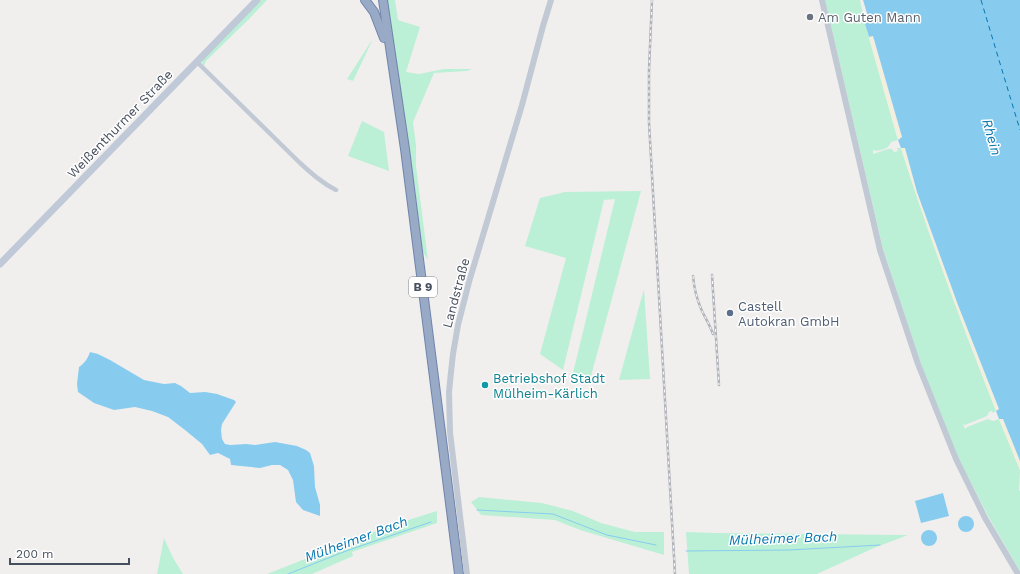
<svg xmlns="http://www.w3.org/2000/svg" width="1020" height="574" font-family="'Work Sans',sans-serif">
  <rect width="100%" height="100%" fill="#f1efee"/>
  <g fill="#bbf0d6">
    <path d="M261,0h6l-18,19 -43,42 -2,5 -2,-3v-3z"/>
    <path d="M387,0h8l3,20 22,7 -14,45 13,2 25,-5h28l-5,2 -33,2 -21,49 3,23v21l12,94 -5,-8 -9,-70z"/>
    <path d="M825,0h35l5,24 33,116 -7,2c-2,7 -12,10 -18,8v4l15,-5h4l2,3 4,-1 -1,-3h4c28,89 61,176 95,263l-3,2 -1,-2 -3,1 -2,4 -22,9 -2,-1 2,5 2,-2 21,-8 5,2 6,-2 21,51 -1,21h1v80l-32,-55 -29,-57 -37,-92 -39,-118z"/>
    <path d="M372,40l-1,3 -18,38 -6,-2z"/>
    <path d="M362,121l22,11 5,39 -41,-15z"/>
    <path d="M641,191l-50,185 -18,-3 42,-174 -11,1 -41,170 -23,-16 26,-96 -41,-12 15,-48 25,-6z"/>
    <path d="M644,289l6,90 -31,1z"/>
    <path d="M479,497l63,6 31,8 28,12 34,9h29v23l-84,-25 -25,-10 -74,-5 -10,-13z"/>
    <path d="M437,511v12l-85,29 1,4 -41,18h-45l119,-47z"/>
    <path d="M686,532l31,1 191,2 -34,13 -57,26h-128z"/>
    <path d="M164,538l9,20 10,16h-26z"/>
  </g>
  <g fill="#f3efde">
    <path d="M873,36l29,101 -4,3 -29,-103z"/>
    <path d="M901,148h4l12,44 41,113 41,104 -3,2c-34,-87 -67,-174 -95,-263z"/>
    <path d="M999,419h4l17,42v9z"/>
  </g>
  <g fill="#87ccef">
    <path d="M863,0h157v461l-17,-42h-4l-3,-8 3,-2 -41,-104 -41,-113 -12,-44h-4l-3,-8 4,-3 -29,-101 -4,1 -4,-13 4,-4z"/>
    <path d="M90,352l8,2 12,6 34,20 20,4 11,-1 6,3 9,7 15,-1 12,2 17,6 2,2 -14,22 -1,6 1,9 3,5 5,1 16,-1 9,1 20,-3 22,4 9,4 4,3 4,13 1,21 5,18v11l-17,-6 -7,-8 -3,-22 -5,-10 -8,-5h-8l-12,3 -29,-3 -1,-6 -12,-6 -8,2 -8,-11 -17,-14 -17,-13 -16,-6 -17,-4 -21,3 -20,-7 -16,-11 -1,-8 2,-17c6,-4 9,-9 11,-15z"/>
    <path d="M943,493l6,23 -28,7 -6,-22z"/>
    <circle cx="966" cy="524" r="8"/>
    <circle cx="929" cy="538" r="8"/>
  </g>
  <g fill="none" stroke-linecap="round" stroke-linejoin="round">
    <g stroke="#87ccef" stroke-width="1">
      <path d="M477,510l76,4 54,21 49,10"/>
      <path d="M686,551l103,-1 91,-5"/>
      <path d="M288,574l58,-23 85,-29"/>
    </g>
    <path stroke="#0776ae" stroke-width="1" stroke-dasharray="5 4" stroke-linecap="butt" d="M981,0l39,130"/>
    <g stroke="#7084ab" stroke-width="10">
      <g id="trunk">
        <path d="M365,0l9,12 10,26"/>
        <path d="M383,0l22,149 54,425"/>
      </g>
    </g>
    <path stroke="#c1c9d4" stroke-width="4.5" d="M197,62l103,101c11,10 22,20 36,27"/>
    <g stroke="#c1c9d4" stroke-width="6">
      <path d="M822,0l58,250 38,114 38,95 29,59 33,56"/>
      <path d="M467,574l-17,-142 -1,-40 2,-20 2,-18 5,-29 11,-43 53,-177 21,-79 8,-26"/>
    </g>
    <path stroke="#c0c9d8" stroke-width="7" d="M0,264l257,-264"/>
    <use href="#trunk" stroke="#98aac6" stroke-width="8"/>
    <g stroke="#b0b3b9" stroke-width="2.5">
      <g id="rail">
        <path d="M652,0l-3,70v53l26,451"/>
        <path d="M712,275l7,110"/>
        <path d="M693,276c1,12 4,24 9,35 4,8 8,15 11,23"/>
      </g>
    </g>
    <use href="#rail" stroke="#fff" stroke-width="1" stroke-dasharray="3" stroke-linecap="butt"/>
  </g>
  <circle fill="#6b7280" stroke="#fff" stroke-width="1.5" cx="810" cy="17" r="4"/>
  <circle fill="#5c6f8a" stroke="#fff" stroke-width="1.5" cx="730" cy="313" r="4"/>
  <circle fill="#0f9aa8" stroke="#fff" stroke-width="1.5" cx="485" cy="385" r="4"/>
  <g text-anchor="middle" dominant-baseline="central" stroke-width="3" stroke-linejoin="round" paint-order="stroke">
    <rect fill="#fff" stroke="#7e848e" stroke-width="1" x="409" y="277" width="28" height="20" rx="3"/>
    <g font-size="12" font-weight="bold" fill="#464f5d">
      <text x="423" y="287">B 9</text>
    </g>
    <g font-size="13" fill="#5b616d" stroke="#fff" text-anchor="start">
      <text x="818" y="17">Am Guten Mann</text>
    </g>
    <g font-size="13" fill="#464f5d" stroke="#fff">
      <text transform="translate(120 124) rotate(-46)">Weißenthurmer Straße</text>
      <text transform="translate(456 293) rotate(-75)">Landstraße</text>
    </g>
    <g font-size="13" fill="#4e5e75" stroke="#fff" text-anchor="start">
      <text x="738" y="306">Castell<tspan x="738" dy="15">Autokran GmbH</tspan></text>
    </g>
    <g font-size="13" fill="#0d838f" stroke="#fff" text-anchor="start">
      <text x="493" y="378">Betriebshof Stadt<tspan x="493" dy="15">Mülheim-Kärlich</tspan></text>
    </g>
    <g font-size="14" font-style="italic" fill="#0776ae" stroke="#fff">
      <text transform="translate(992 137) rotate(74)">Rhein</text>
      <text transform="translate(783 538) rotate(-2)">Mülheimer Bach</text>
      <text transform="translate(356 539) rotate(-20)">Mülheimer Bach</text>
    </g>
  </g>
  <path d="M10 558v6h119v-6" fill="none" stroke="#464f5d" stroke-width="2"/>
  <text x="16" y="558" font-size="12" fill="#464f5d" stroke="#ffffff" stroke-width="3" paint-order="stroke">200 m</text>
</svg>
